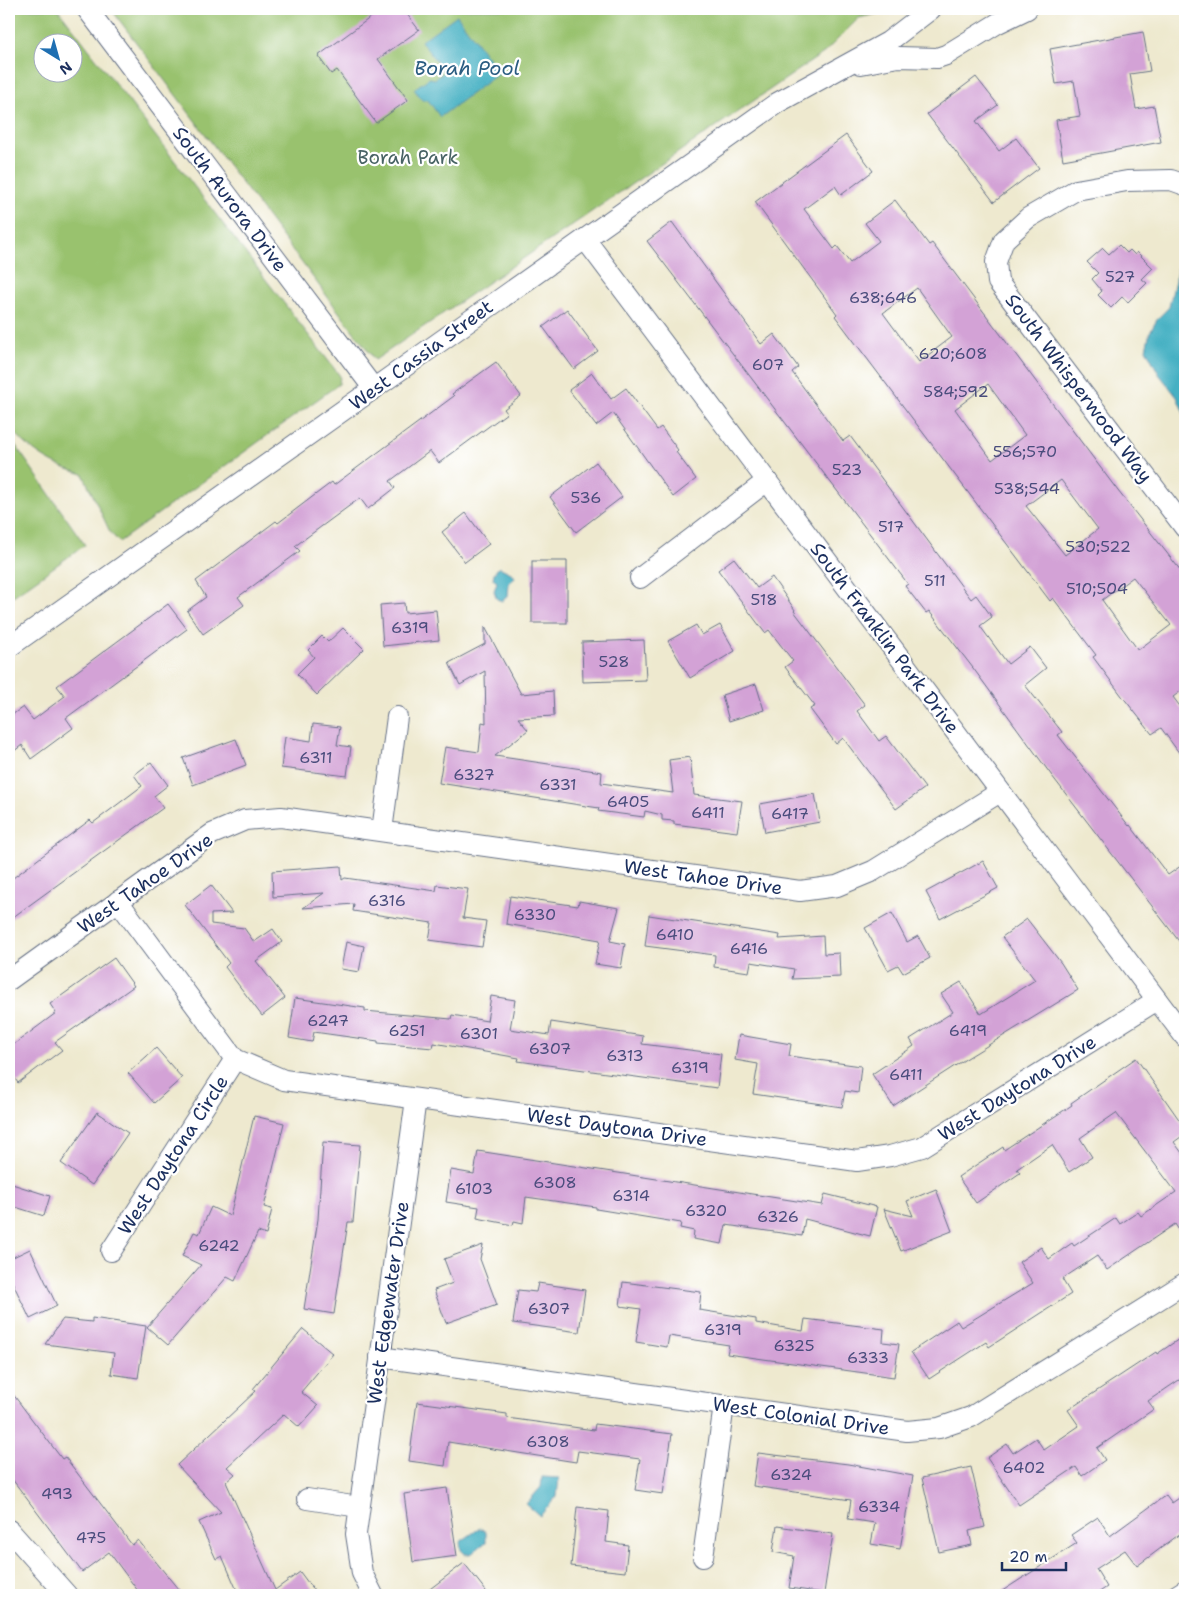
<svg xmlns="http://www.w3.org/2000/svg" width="1194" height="1604" font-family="'Shantell Sans',sans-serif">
  <rect width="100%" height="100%" fill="#fff"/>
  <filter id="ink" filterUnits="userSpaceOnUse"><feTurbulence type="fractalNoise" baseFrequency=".02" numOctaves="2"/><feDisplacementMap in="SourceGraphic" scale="10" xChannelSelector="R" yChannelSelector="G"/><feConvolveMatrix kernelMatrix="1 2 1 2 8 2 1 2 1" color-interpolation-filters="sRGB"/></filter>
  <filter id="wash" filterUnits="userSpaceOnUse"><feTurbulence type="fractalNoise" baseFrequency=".0096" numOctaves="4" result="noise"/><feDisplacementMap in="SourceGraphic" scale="20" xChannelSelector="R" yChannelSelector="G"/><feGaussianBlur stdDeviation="1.12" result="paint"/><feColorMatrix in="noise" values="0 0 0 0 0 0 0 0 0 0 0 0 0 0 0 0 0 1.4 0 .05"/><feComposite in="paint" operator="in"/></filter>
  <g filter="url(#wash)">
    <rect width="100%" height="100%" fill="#eee9cf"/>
    <g fill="#99c26e" stroke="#5a7866" fill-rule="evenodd">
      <path d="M9,9h49l282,367 -1,8 -220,158 -9,-10 -27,-58c-30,-8 -56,-24 -74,-49zM42,42h30v30h-30z"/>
      <path d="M111,9h787l-39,9 -34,34 -450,308z"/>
      <path d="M9,436l76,109 -76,54z"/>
    </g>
    <g fill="#45b0c3" stroke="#307090">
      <path d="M457,15l42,58 -59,44 -12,-17h-6l-8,-11 15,-11 6,1 9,-7 -23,-31z"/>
      <path d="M1185,264v152l-8,-19 -18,-23 -13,-25 4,-17 8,-14 11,-11 9,-40z"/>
      <path d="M499,567l14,7 2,4 -6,5 -1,13 -6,5 -5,-2 -3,-8 3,-9 -4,-3 1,-6z"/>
      <path d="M542,1477l17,1 -2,18 -17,20 -14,-12 15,-17z"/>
      <path d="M480,1528l6,4v10l-15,12h-6l-4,-4 -1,-8z"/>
    </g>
    <g id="blocks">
      <g fill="#d3a2d6" fill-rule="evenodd">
        <path d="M382,9h21l16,21 -41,29 30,41 -32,23 -39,-53 -6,4 -13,-18z"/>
        <path d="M1143,32l7,39 -20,3 6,35 18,-3 7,36 -98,18 -7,-40 24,-4 -6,-35 -18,3 -6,-35z"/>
        <path d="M976,77l22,28 -22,16 23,30 17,-13 23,30 -45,34 -67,-88z"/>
        <path d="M846,135l27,36 -32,24 -6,-9 -31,23 30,40 3,-3 13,17 29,-22 -14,-18 30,-23 34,45 3,-2 186,248 67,85v112l-12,9 12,16v48l-24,-33 -9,6 -30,-38 -29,-39 3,-2 -43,-57 -3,3 -215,-285 2,-2 -82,-112zM917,288l35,49 -33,25 -36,-49zM988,384l37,51 -33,25 -37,-51zM1061,480l37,49 -33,26 -39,-49zM1133,577l38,48 -33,25 -36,-50z"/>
        <path d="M672,222l89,122 13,-10 24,33 -6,5 51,69 7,-5 121,163 5,-4 16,22 -12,9 28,38 22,-17 16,21 -21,17 37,47 -4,3 71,91 1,-1 38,50 17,-12v86l-133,-173 -79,-108 -44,-57 -3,2 -21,-27 3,-2 -261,-343z"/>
        <path d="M1119,245l8,8 3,-3 5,5 2,-3 16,16 -11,11 5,4 -19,19 -6,-5 -11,11 -13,-13 4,-4 -10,-12 6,-6 -11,-11 16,-14 6,6z"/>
        <path d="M567,309l31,42 -24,18 -31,-42z"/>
        <path d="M496,362l25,34 -17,13 3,4 -68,50 -9,-12 -40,30 5,7 -27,21 -8,-11 -65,48 5,5 -62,46 6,8 -41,29 -16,-23 19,-14 -10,-16 80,-60 2,2 54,-41 2,3 120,-89 -2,-2z"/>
        <path d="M592,373l19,26 15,-11 31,42 4,-3 17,23 -2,2 20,27 -23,18 -60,-84 -17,13 -27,-36z"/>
        <path d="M596,462l26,35 -46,35 -26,-35z"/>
        <path d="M466,513l23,31 -24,18 -23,-30z"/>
        <path d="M734,558l23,30 15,-11 23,33 -1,1 71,94 -8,6 22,30 7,-5 39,52 -29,21 -53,-71 -7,6 -26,-35 5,-3 -30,-39 8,-6 -24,-31 -4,3 -47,-63z"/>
        <rect x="532" y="561" width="35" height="62"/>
        <path d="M404,603l1,10 31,-3 3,30 -56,6 -3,-41z"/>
        <path d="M168,604l19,25 -121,89 7,10 -42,31 -9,-14 -13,10v-38l14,-10 10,13 32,-24 -8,-10z"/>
        <path d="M696,625l6,10 18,-10 15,26 -45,27 -22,-37z"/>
        <path d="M485,627l36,67 32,-3 1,25 -36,2 10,12 -33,26 107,16 -1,11 72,10 -4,-33 21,-3 4,38 48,6 -5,31 -63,-8v-3l-12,-1v-5l-17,-4 -1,6 -46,-6 1,-3 -160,-25 6,-36 34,5 3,-30 4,1 -1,-52 -25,14 -11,-22 36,-19z"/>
        <path d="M343,628l21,21 -47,46 -20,-21 17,-17 -6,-7 14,-14 6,6z"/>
        <path d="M644,640l2,40 -63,2 -1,-40z"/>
        <path d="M756,684l8,26 -35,11 -7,-26z"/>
        <path d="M313,724l27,3 -3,18 14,2 -4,29 -66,-8 4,-31 26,4z"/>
        <path d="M236,739l10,26 -53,20 -10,-27z"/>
        <path d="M151,762l17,23 -14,11 9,12 -154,112v-39l81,-61 3,3 49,-37 -8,-11z"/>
        <path d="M815,794l5,28 -55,10 -5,-28z"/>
        <path d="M983,861l15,27 -58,31 -14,-27z"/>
        <path d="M341,866l1,14 3,-2 91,13 1,-6 31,4 -5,29 23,3 -4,26 -53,-7 3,-17 -79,-12 1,-7 -51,4 21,-15 -51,4 -1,-26z"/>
        <path d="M211,885l21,28 -21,1v10l33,4 10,14 19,-13 9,13 -26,19 29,37 -23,18 -37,-49 4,-4 -44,-58z"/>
        <path d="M510,896l68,10 1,-5 40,7 -9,33 15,3 -4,24 -26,-4 5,-24 -94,-16z"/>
        <path d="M892,913l15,29 11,-6 12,22 -27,15 -5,-8 -10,5 -23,-42z"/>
        <path d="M649,915l131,20 -1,4 44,-3 1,18 15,-1 1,24 -48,2 2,-10 -43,-7 -2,10 -35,-5 1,-12 -70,-9z"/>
        <path d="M1027,919l34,44 17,27 -114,70 -71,46 -21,-32 42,-28 -4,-7 43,-27 -12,-18 20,-12 20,32 54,-34 -33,-43z"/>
        <path d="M346,942l18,4 -5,26 -18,-3z"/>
        <path d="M114,958l20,28 -79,56 7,8 -44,33 -9,-13v-22l47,-35 -6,-9z"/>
        <path d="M491,996l24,4 -5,29 39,6 2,-13 92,14 -1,8 79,10 -4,34 -199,-27 1,-3 -85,-15 -1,5 -55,-5v-2l-64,-9 -2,10 -23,-4 6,-40 70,10v3l86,8 1,-4 35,6z"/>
        <path d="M739,1035l52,9 -2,12 72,10 -3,27 -13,-2 -3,16 -89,-13 5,-30 -23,-4z"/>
        <path d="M156,1048l26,30 -28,25 -26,-30z"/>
        <path d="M1136,1058l49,70v6l-11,8 11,15v83l-10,-16 -68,46 -10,-14 -35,23 9,15 -82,53 -3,-5 -57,37 -18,-27 46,-31 4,6 72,-44 -14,-21 22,-15 8,12 23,-16 2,3 42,-28 4,6 18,-12 3,4 35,-24 -60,-79 -36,25 12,19 -23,15 -17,-27 -35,24 3,4 -44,30 -18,-26 45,-30 1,3 68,-45 -1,-2z"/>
        <path d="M97,1112l31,21 -36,52 -31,-22z"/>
        <path d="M254,1116l30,7 -20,84 8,2 -6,26 -8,-3 -23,49 -8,-4 -59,68 -21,-18 54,-62 -19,-9 12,-24 5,2 12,-27 19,9z"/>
        <path d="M323,1142l37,3 -7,77h-5l-14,92 -30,-5 14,-90z"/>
        <path d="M478,1151l344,54 3,-11 52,13 -7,29 -65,-17 -3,17 -76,-11 -4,19 -29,-5 1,-8 -14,-3 1,-5 -85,-14v-2l-70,-10 -3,26 -9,-2 -1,4 -36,-7 2,-11 -33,-5 5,-32 23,4z"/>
        <path d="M9,1183l41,13 -6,20 -35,-11z"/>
        <path d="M936,1189l16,42 -51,20 -17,-42 29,7 -6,-15z"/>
        <path d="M483,1245l-3,14 17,46 -51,18 -12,-33 19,-7 -9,-24z"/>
        <path d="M30,1249l27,57 -27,13 -21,-44v-16z"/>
        <path d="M623,1282l78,10 -2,18 57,9v4l47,8 2,-12 79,10 -1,13 16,2 -5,33 -167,-23 2,-9 -60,-9 -2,11 -31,-5 5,-33 -21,-3z"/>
        <path d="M538,1283l47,7 -6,42 -66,-9 5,-33 18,2z"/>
        <path d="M92,1318l54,8 -8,52 -27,-4 3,-21 -69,-9 18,-25 29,3z"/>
        <path d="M303,1329l30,25 -32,38 17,14 -19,21 -15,-13 -57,53 8,7 -9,8 49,108 25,-18 17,23h-78l-17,-39 -6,3 -17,-37 22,-10 -44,-47 79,-74 -3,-2z"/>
        <path d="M1185,1335v41l-37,25 6,8 -57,39 8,12 -23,16 -6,-9 -57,38 -32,-47 20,-14 6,9 23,-15 8,12 35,-24 -11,-16 88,-58 1,2z"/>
        <path d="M9,1389l53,70 3,-2 67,88 6,-5 45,55h-42l-32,-43 -27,20 -73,-97z"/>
        <path d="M417,1402l90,12v4l87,12 1,-6 77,10 -9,60 -28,-4 5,-31 -62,-8 -2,11 -128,-20 -3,24 -36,-5z"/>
        <path d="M758,1453l90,11 65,12 -13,73 -29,-5 4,-21 -27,-4 3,-19 -98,-14z"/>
        <path d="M971,1467l14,60 -16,4 3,14 -33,7 -17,-74z"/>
        <path d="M447,1488l10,68 -44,6 -9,-68z"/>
        <path d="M1185,1494v36l-48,36 -12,-16 -29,19 11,18 -12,8h-99l81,-52 -6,-8 27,-18 12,19 56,-41 6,8z"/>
        <path d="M577,1507l32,4 -3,31 22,3 -3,27 -54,-6z"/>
        <path d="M777,1526l56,8 -9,59 -35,-5 5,-32 -21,-4z"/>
        <path d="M464,1563l25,32h-67z"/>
      </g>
    </g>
  </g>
  <g filter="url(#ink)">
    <use href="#blocks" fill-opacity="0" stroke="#657086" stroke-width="1"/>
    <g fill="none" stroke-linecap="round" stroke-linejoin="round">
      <g stroke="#657086" stroke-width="22">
        <g id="minor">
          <path d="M87,9l287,380"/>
          <path d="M861,64l37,-7 39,1 9,-3 52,-32 29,-14"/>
          <path d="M1185,185l-14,-5 -44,1 -51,9 -48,28 -24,22 -8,22 2,20 187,246"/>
          <path d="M585,239l600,798"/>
          <path d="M640,578l127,-97"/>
          <path d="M9,647l768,-544 111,-61 43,-33"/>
          <path d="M382,831l15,-114"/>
          <path d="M118,901l117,158 49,21 573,81 33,-5 32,-9 235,-147"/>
          <path d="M9,980l203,-146 33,-14 36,-3 519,74 37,-5 36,-15 127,-79"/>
          <path d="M111,1251l124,-192"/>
          <path d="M380,1357l527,74 32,-3 32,-11 214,-134"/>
          <path d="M307,1499l52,8"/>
          <path d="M9,1530l58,65"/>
          <path d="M703,1557l21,-152"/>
          <path d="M373,1595l-11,-22 -6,-39 60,-435"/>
          <path d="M1177,1595l8,-5"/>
        </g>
      </g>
      <use href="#minor" stroke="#fff" stroke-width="20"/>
    </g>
  </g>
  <g text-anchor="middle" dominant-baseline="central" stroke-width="4.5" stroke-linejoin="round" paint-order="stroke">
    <g font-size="16" fill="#494c7c">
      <text x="1120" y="276">527</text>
      <text x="883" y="297">638;646</text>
      <text x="953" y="353">620;608</text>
      <text x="768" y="364">607</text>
      <text x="956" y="391">584;592</text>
      <text x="1025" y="451">556;570</text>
      <text x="847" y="469">523</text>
      <text x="1027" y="488">538;544</text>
      <text x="586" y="497">536</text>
      <text x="891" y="526">517</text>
      <text x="1098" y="546">530;522</text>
      <text x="935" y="580">511</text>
      <text x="1097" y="588">510;504</text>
      <text x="764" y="599">518</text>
      <text x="410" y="627">6319</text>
      <text x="614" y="661">528</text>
      <text x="316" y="757">6311</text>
      <text x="474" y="774">6327</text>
      <text x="558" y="784">6331</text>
      <text x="628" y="801">6405</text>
      <text x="708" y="812">6411</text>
      <text x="790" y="813">6417</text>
      <text x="387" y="900">6316</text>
      <text x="535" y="914">6330</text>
      <text x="675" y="934">6410</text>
      <text x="749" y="948">6416</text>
      <text x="328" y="1020">6247</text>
      <text x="407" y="1030">6251</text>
      <text x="968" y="1030">6419</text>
      <text x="479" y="1033">6301</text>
      <text x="550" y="1048">6307</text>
      <text x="625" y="1055">6313</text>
      <text x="690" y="1067">6319</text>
      <text x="906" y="1074">6411</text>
      <text x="555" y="1182">6308</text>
      <text x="474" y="1188">6103</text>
      <text x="631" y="1195">6314</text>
      <text x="706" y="1210">6320</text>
      <text x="778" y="1216">6326</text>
      <text x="219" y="1245">6242</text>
      <text x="549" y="1308">6307</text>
      <text x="723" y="1329">6319</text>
      <text x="794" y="1345">6325</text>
      <text x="868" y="1357">6333</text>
      <text x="548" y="1441">6308</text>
      <text x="1024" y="1467">6402</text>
      <text x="791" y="1474">6324</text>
      <text x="57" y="1493">493</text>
      <text x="879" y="1506">6334</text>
      <text x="91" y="1537">475</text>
    </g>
    <g font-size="19" fill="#476264" stroke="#fff">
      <text x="408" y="157">Borah Park</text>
    </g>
    <g font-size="19" fill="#1b2f5e" stroke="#fff">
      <text transform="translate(230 199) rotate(53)">South Aurora Drive</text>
      <text transform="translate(421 355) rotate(-36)">West Cassia Street</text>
      <text transform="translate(1079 388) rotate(53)">South Whisperwood Way</text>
      <text transform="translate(885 638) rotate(53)">South Franklin Park Drive</text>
      <text transform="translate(703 877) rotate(8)">West Tahoe Drive</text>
      <text transform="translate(145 883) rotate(-35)">West Tahoe Drive</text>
      <text transform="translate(1017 1088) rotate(-32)">West Daytona Drive</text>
      <text transform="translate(617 1127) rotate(8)">West Daytona Drive</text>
      <text transform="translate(173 1155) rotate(-57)">West Daytona Circle</text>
      <text transform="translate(388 1303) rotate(-82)">West Edgewater Drive</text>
      <text transform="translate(801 1416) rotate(8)">West Colonial Drive</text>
    </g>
    <g font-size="20" font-style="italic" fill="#2a5c81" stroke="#fff">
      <text x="467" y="68">Borah Pool</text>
    </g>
  </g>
  <rect width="1194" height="1604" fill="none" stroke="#fff" stroke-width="30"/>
  <g transform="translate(58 58) rotate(143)"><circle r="24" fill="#ffffff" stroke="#a4acbf"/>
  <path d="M0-4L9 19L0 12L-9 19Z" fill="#1f6fb2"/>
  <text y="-8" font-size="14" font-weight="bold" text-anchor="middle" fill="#1b2f5e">N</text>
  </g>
  <path d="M1002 1562v8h64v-8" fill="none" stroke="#1b2f5e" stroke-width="2.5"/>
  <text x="1009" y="1562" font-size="15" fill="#1b2f5e" stroke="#ffffff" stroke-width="4" paint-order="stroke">20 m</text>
</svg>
